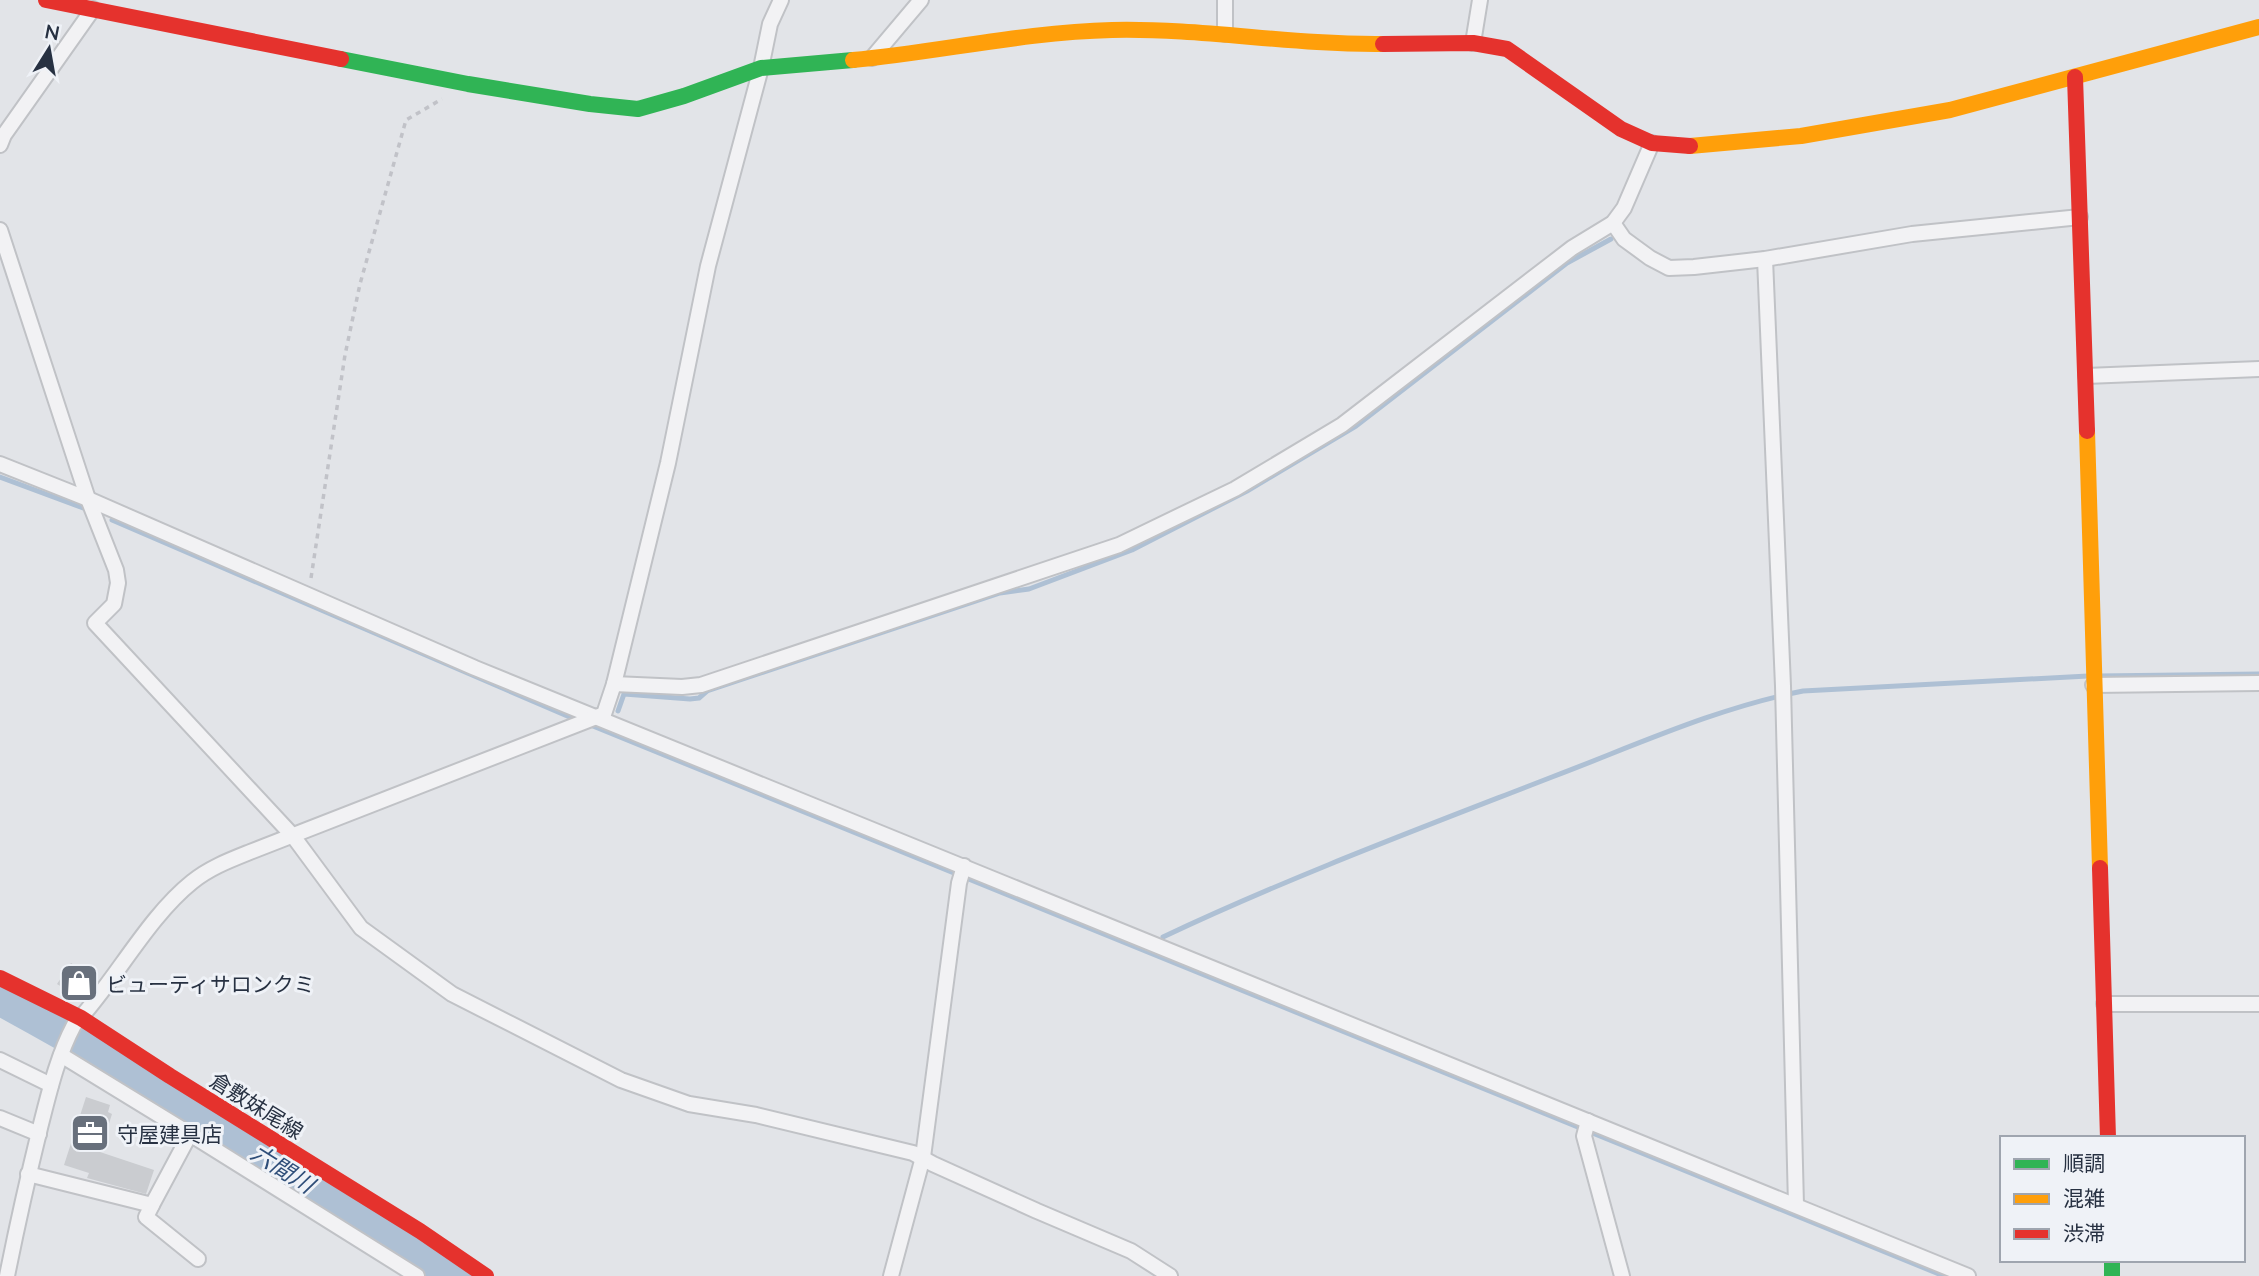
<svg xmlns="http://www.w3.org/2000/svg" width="2259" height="1276" font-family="Lato,'Noto Sans JP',sans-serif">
  <rect width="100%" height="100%" fill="#e2e4e8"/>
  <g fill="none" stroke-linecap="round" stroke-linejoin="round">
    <g stroke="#aec0d4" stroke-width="5">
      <path d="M0,477l86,32"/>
      <path d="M112,520l467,201"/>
      <path d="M2098,676l161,-2"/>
      <path d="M618,711l6,-17 66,5 9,-1 8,-7 293,-98 29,-4 103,-39 115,-59 109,-65 211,-163 44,-24"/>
      <path d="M588,724l1356,552"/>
      <path d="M1163,937c127,-60 258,-109 389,-160 82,-31 164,-69 251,-86l285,-15"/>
    </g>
    <path stroke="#aec0d4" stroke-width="33" d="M0,999c156,85 307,179 456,277"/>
  </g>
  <g fill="#caccd0">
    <path d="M71,963l27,18 -15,19 -26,-16z"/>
    <path d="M86,1097l24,8 -2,7 4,2 -12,38 54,18 -8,24 -59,-16 2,-5 -25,-8z"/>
  </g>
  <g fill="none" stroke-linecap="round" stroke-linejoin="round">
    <g stroke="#c0c2c6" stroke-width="18">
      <g id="street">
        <path d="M1225,34v-34"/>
        <path d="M1473,43l7,-43"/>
        <path d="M872,58l49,-58"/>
        <path d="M0,145l4,-10 89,-126"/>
        <path d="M1613,223l11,16 26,19 19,10 25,-1 71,-8 147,-25 168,-17"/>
        <path d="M0,230l88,269 28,71 2,13 -4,21 -19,19 198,213 68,92 91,66 169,86 68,24 67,11 157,38 20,11 104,47 94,40 39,25"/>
        <path d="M1765,259l18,427 13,519"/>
        <path d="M2086,376l173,-7"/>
        <path d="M0,464l88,35 387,169 1493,608"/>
        <path d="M614,684l68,3 19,-2 418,-140 116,-56 107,-64 230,-177 41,-25 11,-15 28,-65"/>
        <path d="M2093,685l166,-2"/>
        <path d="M2104,1004h155"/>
        <path d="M61,1055l129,79"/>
        <path d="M0,1060l51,25"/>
        <path d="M0,1118l39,16"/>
        <path d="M1588,1121l-4,15 38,140"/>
        <path d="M28,1174l124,31 38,-71 227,142"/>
        <path d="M152,1205l-6,12 52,42"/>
        <path d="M7,1276c10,-50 21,-99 33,-148 9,-35 17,-71 34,-103 40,-42 73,-107 118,-143 17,-14 38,-22 58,-30l354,-138 10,-30 54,-221 40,-197 53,-198 9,-44 11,-24"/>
        <path d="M891,1276l32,-119 36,-274 5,-17"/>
      </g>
    </g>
    <path stroke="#c1c2c8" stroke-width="3.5" stroke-dasharray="5 5" stroke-linecap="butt" d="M311,578l34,-223 15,-71 46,-164 36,-21"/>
    <use href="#street" stroke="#f2f2f4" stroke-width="14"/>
    <g stroke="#30b455" stroke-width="16">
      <path d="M341,59l127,25 122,20 48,5 46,-13 77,-28 92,-8"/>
      <path d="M2112,1260v16"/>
    </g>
    <g stroke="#ff9f0a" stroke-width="16">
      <path d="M853,60c86,-8 172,-28 259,-30 90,-2 181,15 271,14"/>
      <path d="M1690,146l111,-10 149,-26 309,-83"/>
      <path d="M2087,431l13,437"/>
    </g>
    <g stroke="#e5322d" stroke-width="16">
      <path d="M46,0l295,59"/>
      <path d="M1383,44l90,-1 34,6 114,80 31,14 38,3"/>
      <path d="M2075,77l12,354"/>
      <path d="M2100,868l8,270"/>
      <path d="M0,978l81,40 89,58 250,155 66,45"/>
    </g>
  </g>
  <defs>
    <g id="shop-square" transform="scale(2.0125)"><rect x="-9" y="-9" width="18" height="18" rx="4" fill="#68707c" stroke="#eff2f7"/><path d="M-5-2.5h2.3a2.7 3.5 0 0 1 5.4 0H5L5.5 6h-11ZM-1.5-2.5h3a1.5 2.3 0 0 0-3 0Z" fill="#fff"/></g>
    <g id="office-square" transform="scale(2.0125)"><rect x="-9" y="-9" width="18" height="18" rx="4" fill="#68707c" stroke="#eff2f7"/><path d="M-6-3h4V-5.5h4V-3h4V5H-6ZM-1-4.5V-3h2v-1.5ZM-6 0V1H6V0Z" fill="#fff"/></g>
  </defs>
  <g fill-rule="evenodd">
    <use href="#shop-square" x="79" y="983"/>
    <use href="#office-square" x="90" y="1133"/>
  </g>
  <g text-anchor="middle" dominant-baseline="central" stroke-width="6" stroke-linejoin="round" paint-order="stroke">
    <g font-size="21" fill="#273142" stroke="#eff2f7" text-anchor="start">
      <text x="106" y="983">ビューティサロンクミ</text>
      <text x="117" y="1133">守屋建具店</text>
    </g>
    <g font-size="21" fill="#273142" stroke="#eff2f7">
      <text transform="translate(257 1105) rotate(32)">倉敷妹尾線</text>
    </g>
    <g font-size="23" font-style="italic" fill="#2f4e79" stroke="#eff2f7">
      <text transform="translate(283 1168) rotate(32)">六間川</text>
    </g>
  </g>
  <rect x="2000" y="1136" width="245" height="126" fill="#eff2f7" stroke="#9fa5af" stroke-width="2"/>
  <rect x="2014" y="1159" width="35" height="10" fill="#30b455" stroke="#9fa5af" stroke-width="2"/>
  <text x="2063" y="1171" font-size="21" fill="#273142">順調</text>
  <rect x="2014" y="1194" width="35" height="10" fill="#ff9f0a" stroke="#9fa5af" stroke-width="2"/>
  <text x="2063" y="1206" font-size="21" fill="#273142">混雑</text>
  <rect x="2014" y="1229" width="35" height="10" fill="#e5322d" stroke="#9fa5af" stroke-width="2"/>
  <text x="2063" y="1241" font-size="21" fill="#273142">渋滞</text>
  <g transform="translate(49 49) rotate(11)" stroke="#eff2f7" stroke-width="5" paint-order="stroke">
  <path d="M0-5L12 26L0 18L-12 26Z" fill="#273142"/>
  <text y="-10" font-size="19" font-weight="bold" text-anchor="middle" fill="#273142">N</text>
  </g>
</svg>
